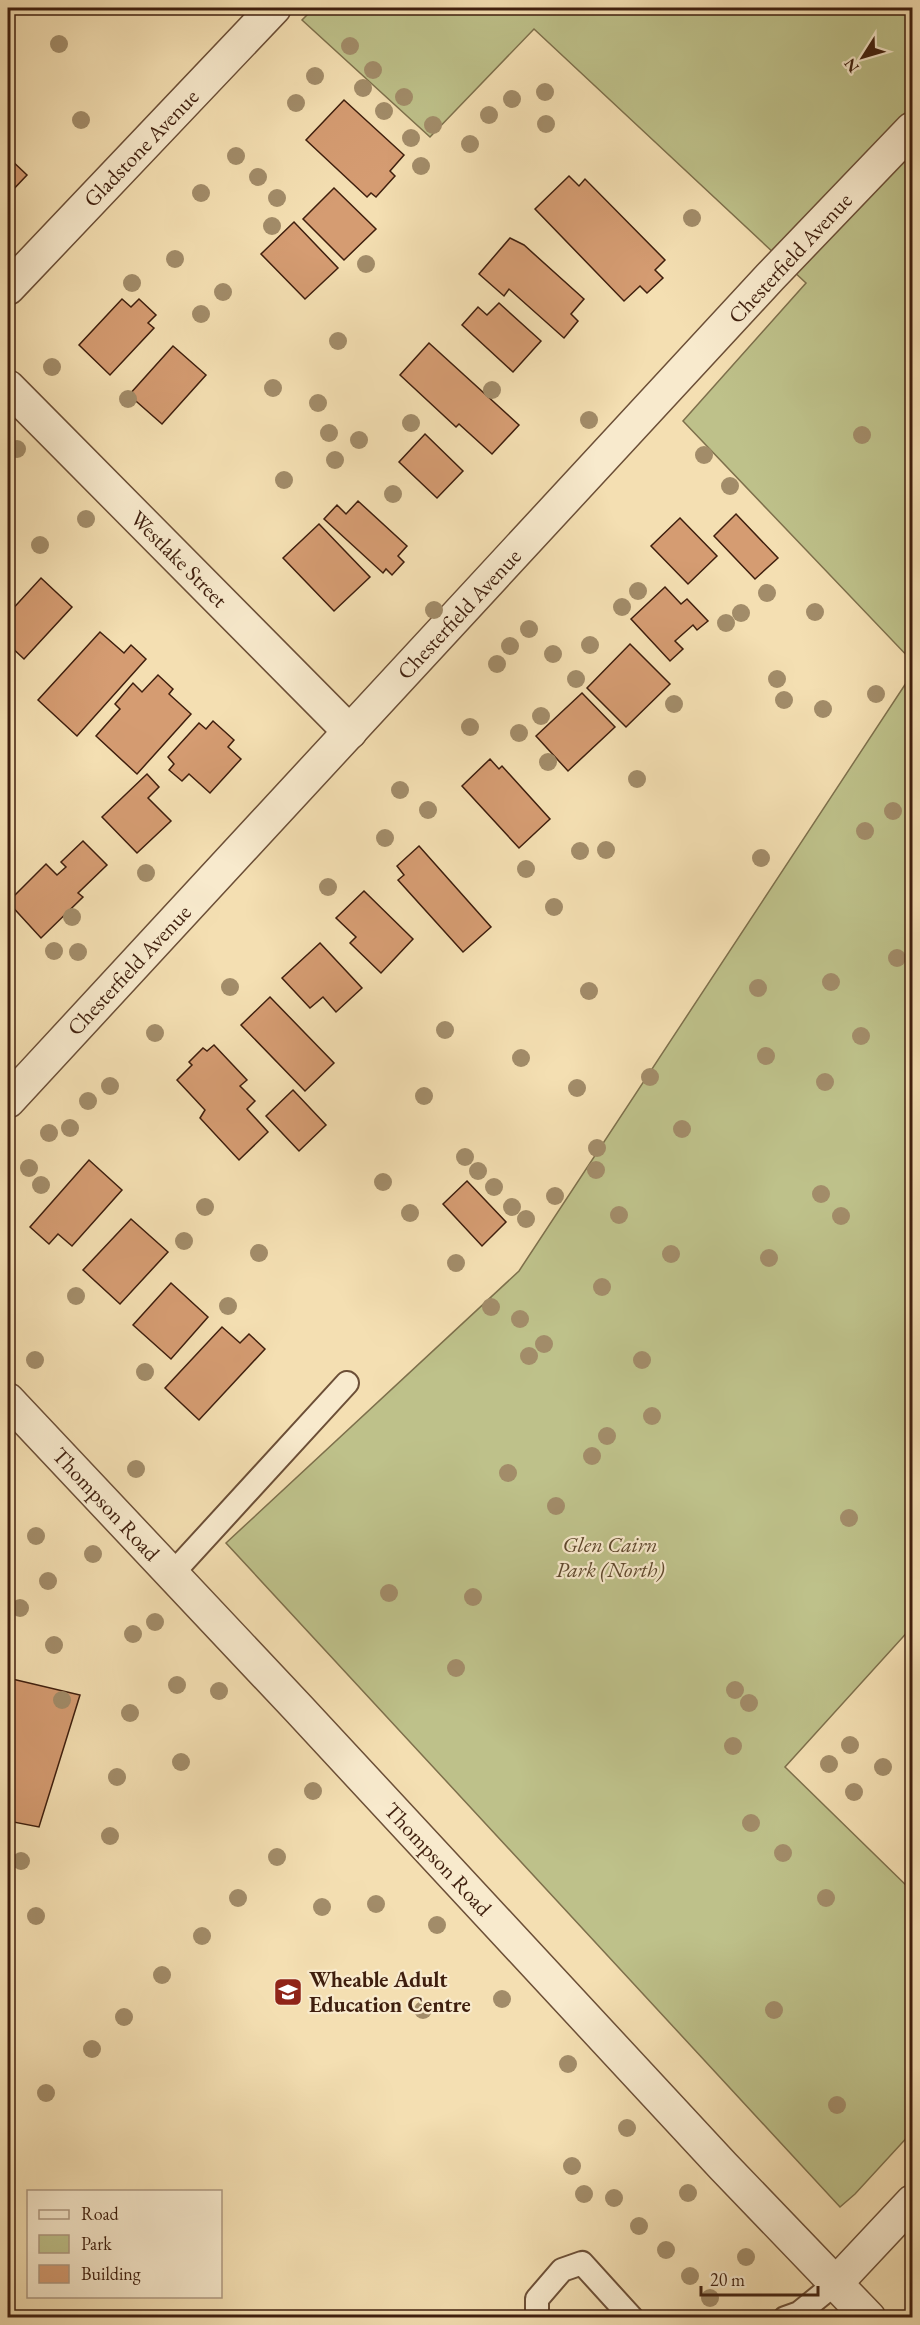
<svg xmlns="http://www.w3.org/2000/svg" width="920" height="2325" font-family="'EB Garamond',serif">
  <rect width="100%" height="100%" fill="#f4dfb2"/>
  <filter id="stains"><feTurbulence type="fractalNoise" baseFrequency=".00333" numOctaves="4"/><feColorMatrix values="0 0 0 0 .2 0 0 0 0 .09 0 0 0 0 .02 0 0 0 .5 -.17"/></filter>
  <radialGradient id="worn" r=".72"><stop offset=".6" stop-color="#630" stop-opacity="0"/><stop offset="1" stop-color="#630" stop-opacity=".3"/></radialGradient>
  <g fill="#bec18a" stroke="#7e704c" stroke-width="1.5">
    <path d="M314,8h598v653l-229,-240 123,-138 -272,-254 -104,108 -128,-117z"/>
    <path d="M912,674v953l-127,140 127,124v241l-57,62 -15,13 -614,-664 293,-272z"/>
  </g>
  <g fill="#d59c72" stroke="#3f1f0e" stroke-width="1.5">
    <path d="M344,100l60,55 -14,16 5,5 -19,21 -5,-4 -4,4 -61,-57z"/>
    <path d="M8,157l19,18 -19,20z"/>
    <path d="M569,176l10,10 6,-7 80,81 -10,10 8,8 -16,15 -7,-7 -16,15 -89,-92z"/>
    <path d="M334,188l42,41 -32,31 -41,-41z"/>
    <path d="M294,222l44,46 -33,31 -44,-45z"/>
    <path d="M510,238l14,7 60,54 -13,15 7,7 -14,17 -55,-49 -5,7 -25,-22z"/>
    <path d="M122,299l9,8 8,-8 17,16 -8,8 6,5 -44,47 -31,-30z"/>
    <path d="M499,303l42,38 -28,31 -51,-47 16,-18 9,8z"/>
    <path d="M429,343l90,82 -27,29 -33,-30 -3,3 -56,-52z"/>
    <path d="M173,346l33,29 -44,49 -33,-29z"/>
    <path d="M425,434l38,37 -26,27 -38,-36z"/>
    <path d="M358,501l49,45 -9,10 6,6 -12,13 -6,-6 -3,4 -59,-54 13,-14 9,9z"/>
    <path d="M736,514l42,44 -23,21 -41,-43z"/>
    <path d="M680,518l37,38 -29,28 -37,-38z"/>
    <path d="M319,524l51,53 -36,34 -51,-53z"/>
    <path d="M41,578l31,29 -48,52 -16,-15v-30z"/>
    <path d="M665,587l16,17 6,-5 21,22 -11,9 -4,-5 -18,16 8,8 -13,12 -39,-42z"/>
    <path d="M100,632l24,21 7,-8 15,14 -69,77 -39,-36z"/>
    <path d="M630,644l40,40 -44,43 -39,-39z"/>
    <path d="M158,675l15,14 -4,5 22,20 -54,60 -41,-38 24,-27 -5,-5 18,-21 9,9z"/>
    <path d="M582,693l33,34 -47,44 -32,-35z"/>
    <path d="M213,721l21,19 -6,7 13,12 -31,34 -21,-19 -7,7 -13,-11 5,-6 -6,-7 31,-34 7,6z"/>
    <path d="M490,759l9,10 3,-3 48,53 -31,29 -57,-62z"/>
    <path d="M147,774l12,13 -11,11 23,23 -34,32 -35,-36z"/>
    <path d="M83,841l24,24 -29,28 5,4 -42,41 -33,-36 38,-38 11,11 9,-8 -5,-5z"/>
    <path d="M419,846l72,81 -28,25 -65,-72 6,-5 -7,-9z"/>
    <path d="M364,891l49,48 -32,34 -31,-30 6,-6 -20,-19z"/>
    <path d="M320,943l42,45 -26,24 -13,-15 -13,11 -28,-30z"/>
    <path d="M270,997l64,66 -29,28 -64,-66z"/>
    <path d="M214,1045l33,35 -7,6 15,15 -8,8 21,23 -29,28 -39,-42 5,-8 -28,-30 15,-15 -3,-3 14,-14 4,3z"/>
    <path d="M293,1090l33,35 -27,26 -33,-35z"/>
    <path d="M89,1160l33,30 -50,56 -14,-12 -9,10 -19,-17z"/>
    <path d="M467,1181l39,41 -24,24 -39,-42z"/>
    <path d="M131,1219l37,33 -48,52 -37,-34z"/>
    <path d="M171,1283l37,34 -37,42 -38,-34z"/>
    <path d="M222,1327l18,16 9,-9 16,15 -66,71 -34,-32z"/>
    <path d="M8,1678l72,17 -41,132 -31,-6z"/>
  </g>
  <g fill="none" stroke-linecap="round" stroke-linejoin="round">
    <g stroke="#6c4f37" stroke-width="26">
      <g id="service">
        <path d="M172,1574l175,-191"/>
        <path d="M537,2318v-19l25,-29 20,-7 50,55"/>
        <path d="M785,2318l14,-5 37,-30"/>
      </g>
    </g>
    <g stroke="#6c4f37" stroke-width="36">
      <g id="minor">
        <path d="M8,288l266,-280"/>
        <path d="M8,387l342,345"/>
        <path d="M8,1101l762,-824 142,-148"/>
        <path d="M836,2283l76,-81"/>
      </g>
    </g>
    <g stroke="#6c4f37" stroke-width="36">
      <path id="tertiary" d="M8,1400l290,308 425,458 146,152"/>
    </g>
    <use href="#service" stroke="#f8eacd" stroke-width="22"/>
    <use href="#minor" stroke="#f8eacd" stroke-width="33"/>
    <use href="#tertiary" stroke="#f8eacd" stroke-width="33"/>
  </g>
  <g fill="#a28c69">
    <circle cx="59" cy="44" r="9"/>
    <circle cx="350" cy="46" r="9"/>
    <circle cx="373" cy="70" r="9"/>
    <circle cx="315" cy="76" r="9"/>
    <circle cx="363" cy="88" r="9"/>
    <circle cx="545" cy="92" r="9"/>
    <circle cx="404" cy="97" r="9"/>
    <circle cx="512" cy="99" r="9"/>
    <circle cx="296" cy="103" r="9"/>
    <circle cx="384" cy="111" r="9"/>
    <circle cx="489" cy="115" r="9"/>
    <circle cx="81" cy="120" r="9"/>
    <circle cx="546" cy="124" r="9"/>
    <circle cx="433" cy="125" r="9"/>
    <circle cx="411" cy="138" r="9"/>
    <circle cx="470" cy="144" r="9"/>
    <circle cx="236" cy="156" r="9"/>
    <circle cx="421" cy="166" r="9"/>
    <circle cx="258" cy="177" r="9"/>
    <circle cx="201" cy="193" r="9"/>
    <circle cx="277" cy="198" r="9"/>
    <circle cx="692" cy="218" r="9"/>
    <circle cx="272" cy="226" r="9"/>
    <circle cx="175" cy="259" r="9"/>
    <circle cx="366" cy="264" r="9"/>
    <circle cx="132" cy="283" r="9"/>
    <circle cx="223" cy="292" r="9"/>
    <circle cx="201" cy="314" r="9"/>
    <circle cx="338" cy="341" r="9"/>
    <circle cx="52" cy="367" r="9"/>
    <circle cx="273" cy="388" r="9"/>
    <circle cx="492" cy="390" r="9"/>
    <circle cx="128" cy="399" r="9"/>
    <circle cx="318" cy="403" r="9"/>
    <circle cx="589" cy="420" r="9"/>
    <circle cx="411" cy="423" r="9"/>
    <circle cx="329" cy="433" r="9"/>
    <circle cx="862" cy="435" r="9"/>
    <circle cx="359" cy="440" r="9"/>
    <circle cx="17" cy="449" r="9"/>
    <circle cx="704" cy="455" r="9"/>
    <circle cx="335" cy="460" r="9"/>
    <circle cx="284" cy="480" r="9"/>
    <circle cx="730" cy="486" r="9"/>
    <circle cx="393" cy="494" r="9"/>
    <circle cx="86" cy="519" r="9"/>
    <circle cx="40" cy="545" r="9"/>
    <circle cx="638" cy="591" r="9"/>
    <circle cx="767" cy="593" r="9"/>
    <circle cx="622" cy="607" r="9"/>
    <circle cx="434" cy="610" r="9"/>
    <circle cx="815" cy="612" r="9"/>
    <circle cx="741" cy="613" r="9"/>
    <circle cx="726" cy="623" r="9"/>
    <circle cx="529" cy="629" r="9"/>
    <circle cx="590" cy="645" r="9"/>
    <circle cx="510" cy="646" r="9"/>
    <circle cx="553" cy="654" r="9"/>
    <circle cx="497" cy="664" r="9"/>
    <circle cx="576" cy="679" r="9"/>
    <circle cx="777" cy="679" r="9"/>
    <circle cx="876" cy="694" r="9"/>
    <circle cx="784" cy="700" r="9"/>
    <circle cx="674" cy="704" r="9"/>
    <circle cx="823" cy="709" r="9"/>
    <circle cx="541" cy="716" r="9"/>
    <circle cx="470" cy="727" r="9"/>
    <circle cx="519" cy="733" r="9"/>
    <circle cx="548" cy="762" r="9"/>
    <circle cx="637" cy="779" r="9"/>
    <circle cx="400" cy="790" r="9"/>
    <circle cx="428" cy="810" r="9"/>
    <circle cx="893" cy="811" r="9"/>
    <circle cx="865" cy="831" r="9"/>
    <circle cx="385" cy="838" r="9"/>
    <circle cx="606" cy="850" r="9"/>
    <circle cx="580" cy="851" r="9"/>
    <circle cx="761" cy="858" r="9"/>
    <circle cx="526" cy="869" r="9"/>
    <circle cx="146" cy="873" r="9"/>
    <circle cx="328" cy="887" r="9"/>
    <circle cx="554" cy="907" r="9"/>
    <circle cx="72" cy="917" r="9"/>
    <circle cx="54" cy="951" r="9"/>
    <circle cx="78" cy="952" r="9"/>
    <circle cx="897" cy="958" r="9"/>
    <circle cx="831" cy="982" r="9"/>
    <circle cx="230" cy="987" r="9"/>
    <circle cx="758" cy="988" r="9"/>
    <circle cx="589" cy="991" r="9"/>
    <circle cx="445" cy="1030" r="9"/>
    <circle cx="155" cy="1033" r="9"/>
    <circle cx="861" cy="1036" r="9"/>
    <circle cx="766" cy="1056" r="9"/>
    <circle cx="521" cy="1058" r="9"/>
    <circle cx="650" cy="1077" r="9"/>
    <circle cx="825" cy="1082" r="9"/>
    <circle cx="110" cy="1086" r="9"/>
    <circle cx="577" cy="1088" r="9"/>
    <circle cx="424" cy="1096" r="9"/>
    <circle cx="88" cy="1101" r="9"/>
    <circle cx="70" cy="1128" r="9"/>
    <circle cx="682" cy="1129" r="9"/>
    <circle cx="49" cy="1133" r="9"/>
    <circle cx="597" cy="1148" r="9"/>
    <circle cx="465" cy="1157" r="9"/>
    <circle cx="29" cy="1168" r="9"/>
    <circle cx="596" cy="1170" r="9"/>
    <circle cx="478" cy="1171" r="9"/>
    <circle cx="383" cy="1182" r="9"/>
    <circle cx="41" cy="1185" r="9"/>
    <circle cx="494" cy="1187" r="9"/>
    <circle cx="821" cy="1194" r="9"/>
    <circle cx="555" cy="1196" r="9"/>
    <circle cx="205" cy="1207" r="9"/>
    <circle cx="512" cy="1207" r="9"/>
    <circle cx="410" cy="1213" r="9"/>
    <circle cx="619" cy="1215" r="9"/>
    <circle cx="841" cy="1216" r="9"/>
    <circle cx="526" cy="1219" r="9"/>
    <circle cx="184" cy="1241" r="9"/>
    <circle cx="259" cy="1253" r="9"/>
    <circle cx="671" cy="1254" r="9"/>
    <circle cx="769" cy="1258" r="9"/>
    <circle cx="456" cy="1263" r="9"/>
    <circle cx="602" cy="1287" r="9"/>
    <circle cx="76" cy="1296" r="9"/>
    <circle cx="228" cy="1306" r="9"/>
    <circle cx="491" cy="1307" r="9"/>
    <circle cx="520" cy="1319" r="9"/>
    <circle cx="544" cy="1344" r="9"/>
    <circle cx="529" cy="1356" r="9"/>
    <circle cx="35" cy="1360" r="9"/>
    <circle cx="642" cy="1360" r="9"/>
    <circle cx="145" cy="1372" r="9"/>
    <circle cx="652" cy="1416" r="9"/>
    <circle cx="607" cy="1436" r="9"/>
    <circle cx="592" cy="1456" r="9"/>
    <circle cx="136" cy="1469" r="9"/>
    <circle cx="508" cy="1473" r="9"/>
    <circle cx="556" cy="1506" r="9"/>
    <circle cx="849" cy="1518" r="9"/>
    <circle cx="36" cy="1536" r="9"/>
    <circle cx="93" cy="1554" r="9"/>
    <circle cx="48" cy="1581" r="9"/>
    <circle cx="389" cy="1593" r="9"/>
    <circle cx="473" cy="1597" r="9"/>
    <circle cx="20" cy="1608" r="9"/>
    <circle cx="155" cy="1622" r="9"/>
    <circle cx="133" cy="1634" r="9"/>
    <circle cx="54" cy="1645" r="9"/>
    <circle cx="456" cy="1668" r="9"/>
    <circle cx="177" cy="1685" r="9"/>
    <circle cx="735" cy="1690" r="9"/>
    <circle cx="219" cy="1691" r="9"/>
    <circle cx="62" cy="1700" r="9"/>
    <circle cx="749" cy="1703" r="9"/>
    <circle cx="130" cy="1713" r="9"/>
    <circle cx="850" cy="1745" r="9"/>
    <circle cx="733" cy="1746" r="9"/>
    <circle cx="181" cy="1762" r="9"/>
    <circle cx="829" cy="1764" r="9"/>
    <circle cx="883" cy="1767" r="9"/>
    <circle cx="117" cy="1777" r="9"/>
    <circle cx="313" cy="1791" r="9"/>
    <circle cx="854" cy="1792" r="9"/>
    <circle cx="751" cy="1823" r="9"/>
    <circle cx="110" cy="1836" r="9"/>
    <circle cx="783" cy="1853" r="9"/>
    <circle cx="277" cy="1857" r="9"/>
    <circle cx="21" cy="1861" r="9"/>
    <circle cx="238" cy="1898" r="9"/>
    <circle cx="826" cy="1898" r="9"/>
    <circle cx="376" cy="1904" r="9"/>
    <circle cx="322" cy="1907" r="9"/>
    <circle cx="36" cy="1916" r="9"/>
    <circle cx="437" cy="1925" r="9"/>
    <circle cx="202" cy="1936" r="9"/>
    <circle cx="162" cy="1975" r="9"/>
    <circle cx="502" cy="1999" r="9"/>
    <circle cx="423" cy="2010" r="9"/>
    <circle cx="774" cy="2010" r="9"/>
    <circle cx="124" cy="2017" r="9"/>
    <circle cx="92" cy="2049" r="9"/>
    <circle cx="568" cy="2064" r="9"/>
    <circle cx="46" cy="2093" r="9"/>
    <circle cx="837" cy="2105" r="9"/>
    <circle cx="627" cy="2128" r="9"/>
    <circle cx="572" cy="2166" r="9"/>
    <circle cx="688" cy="2193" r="9"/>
    <circle cx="584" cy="2194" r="9"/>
    <circle cx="614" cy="2198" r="9"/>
    <circle cx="639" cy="2226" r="9"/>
    <circle cx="666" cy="2250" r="9"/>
    <circle cx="746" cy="2257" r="9"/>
    <circle cx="690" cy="2276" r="9"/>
    <circle cx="710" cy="2298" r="9"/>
  </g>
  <defs>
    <g id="school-square" transform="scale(1.5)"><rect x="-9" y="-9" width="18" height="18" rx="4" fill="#8f2418" stroke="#f8eacd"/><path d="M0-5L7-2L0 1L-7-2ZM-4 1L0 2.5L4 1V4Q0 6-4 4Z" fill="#fff"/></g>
  </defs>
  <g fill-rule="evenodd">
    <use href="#school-square" x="288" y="1992"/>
  </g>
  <g text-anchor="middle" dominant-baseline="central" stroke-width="4.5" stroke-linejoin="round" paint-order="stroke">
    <g font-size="22" fill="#3f1f0e" stroke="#f8eacd">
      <text transform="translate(141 148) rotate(-46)">Gladstone Avenue</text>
      <text transform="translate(790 258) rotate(-47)">Chesterfield Avenue</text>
      <text transform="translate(179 559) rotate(45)">Westlake Street</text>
      <text transform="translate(459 614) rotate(-47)">Chesterfield Avenue</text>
      <text transform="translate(129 970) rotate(-47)">Chesterfield Avenue</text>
      <text transform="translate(106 1504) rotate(47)">Thompson Road</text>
      <text transform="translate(438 1859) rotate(47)">Thompson Road</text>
    </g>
    <g font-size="22" font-style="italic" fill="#5f482d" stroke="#f8eacd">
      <text x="610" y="1544">Glen Cairn<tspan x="610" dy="25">Park (North)</tspan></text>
    </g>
    <g font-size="22" font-weight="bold" fill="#3f1f0e" stroke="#f8eacd" text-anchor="start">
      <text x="309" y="1979">Wheable Adult<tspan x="309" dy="25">Education Centre</tspan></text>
    </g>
  </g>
  <rect width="920" height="2325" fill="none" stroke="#f4dfb2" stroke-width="30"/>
  <rect x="9" y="9" width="902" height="2307" fill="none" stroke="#3f1f0e" stroke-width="3"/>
  <rect x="15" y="15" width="890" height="2295" fill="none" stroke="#3f1f0e" stroke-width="1.5"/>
  <rect x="27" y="2190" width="195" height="108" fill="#f8eacd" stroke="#ae9981" stroke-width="1.5"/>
  <rect x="39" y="2210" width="30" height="9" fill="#f8eacd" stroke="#ae9981" stroke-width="1.5"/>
  <text x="81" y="2220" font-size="18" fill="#3f1f0e">Road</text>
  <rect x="39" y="2235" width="30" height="18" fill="#bec18a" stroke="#ae9981" stroke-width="1.5"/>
  <text x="81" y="2250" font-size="18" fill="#3f1f0e">Park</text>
  <rect x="39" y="2265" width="30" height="18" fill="#d59c72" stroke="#ae9981" stroke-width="1.5"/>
  <text x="81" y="2280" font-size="18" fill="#3f1f0e">Building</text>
  <g transform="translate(863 57) rotate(233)" stroke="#f8eacd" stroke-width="4.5" paint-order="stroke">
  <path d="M0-4.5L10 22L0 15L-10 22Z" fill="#3f1f0e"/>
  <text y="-9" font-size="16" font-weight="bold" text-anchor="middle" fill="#3f1f0e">N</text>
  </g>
  <path d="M701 2286v9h117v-9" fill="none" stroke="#3f1f0e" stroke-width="3"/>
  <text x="710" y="2286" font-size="18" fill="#3f1f0e" stroke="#f8eacd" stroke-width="4.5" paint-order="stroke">20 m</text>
  <rect width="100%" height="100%" filter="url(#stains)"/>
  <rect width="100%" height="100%" fill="url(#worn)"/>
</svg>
